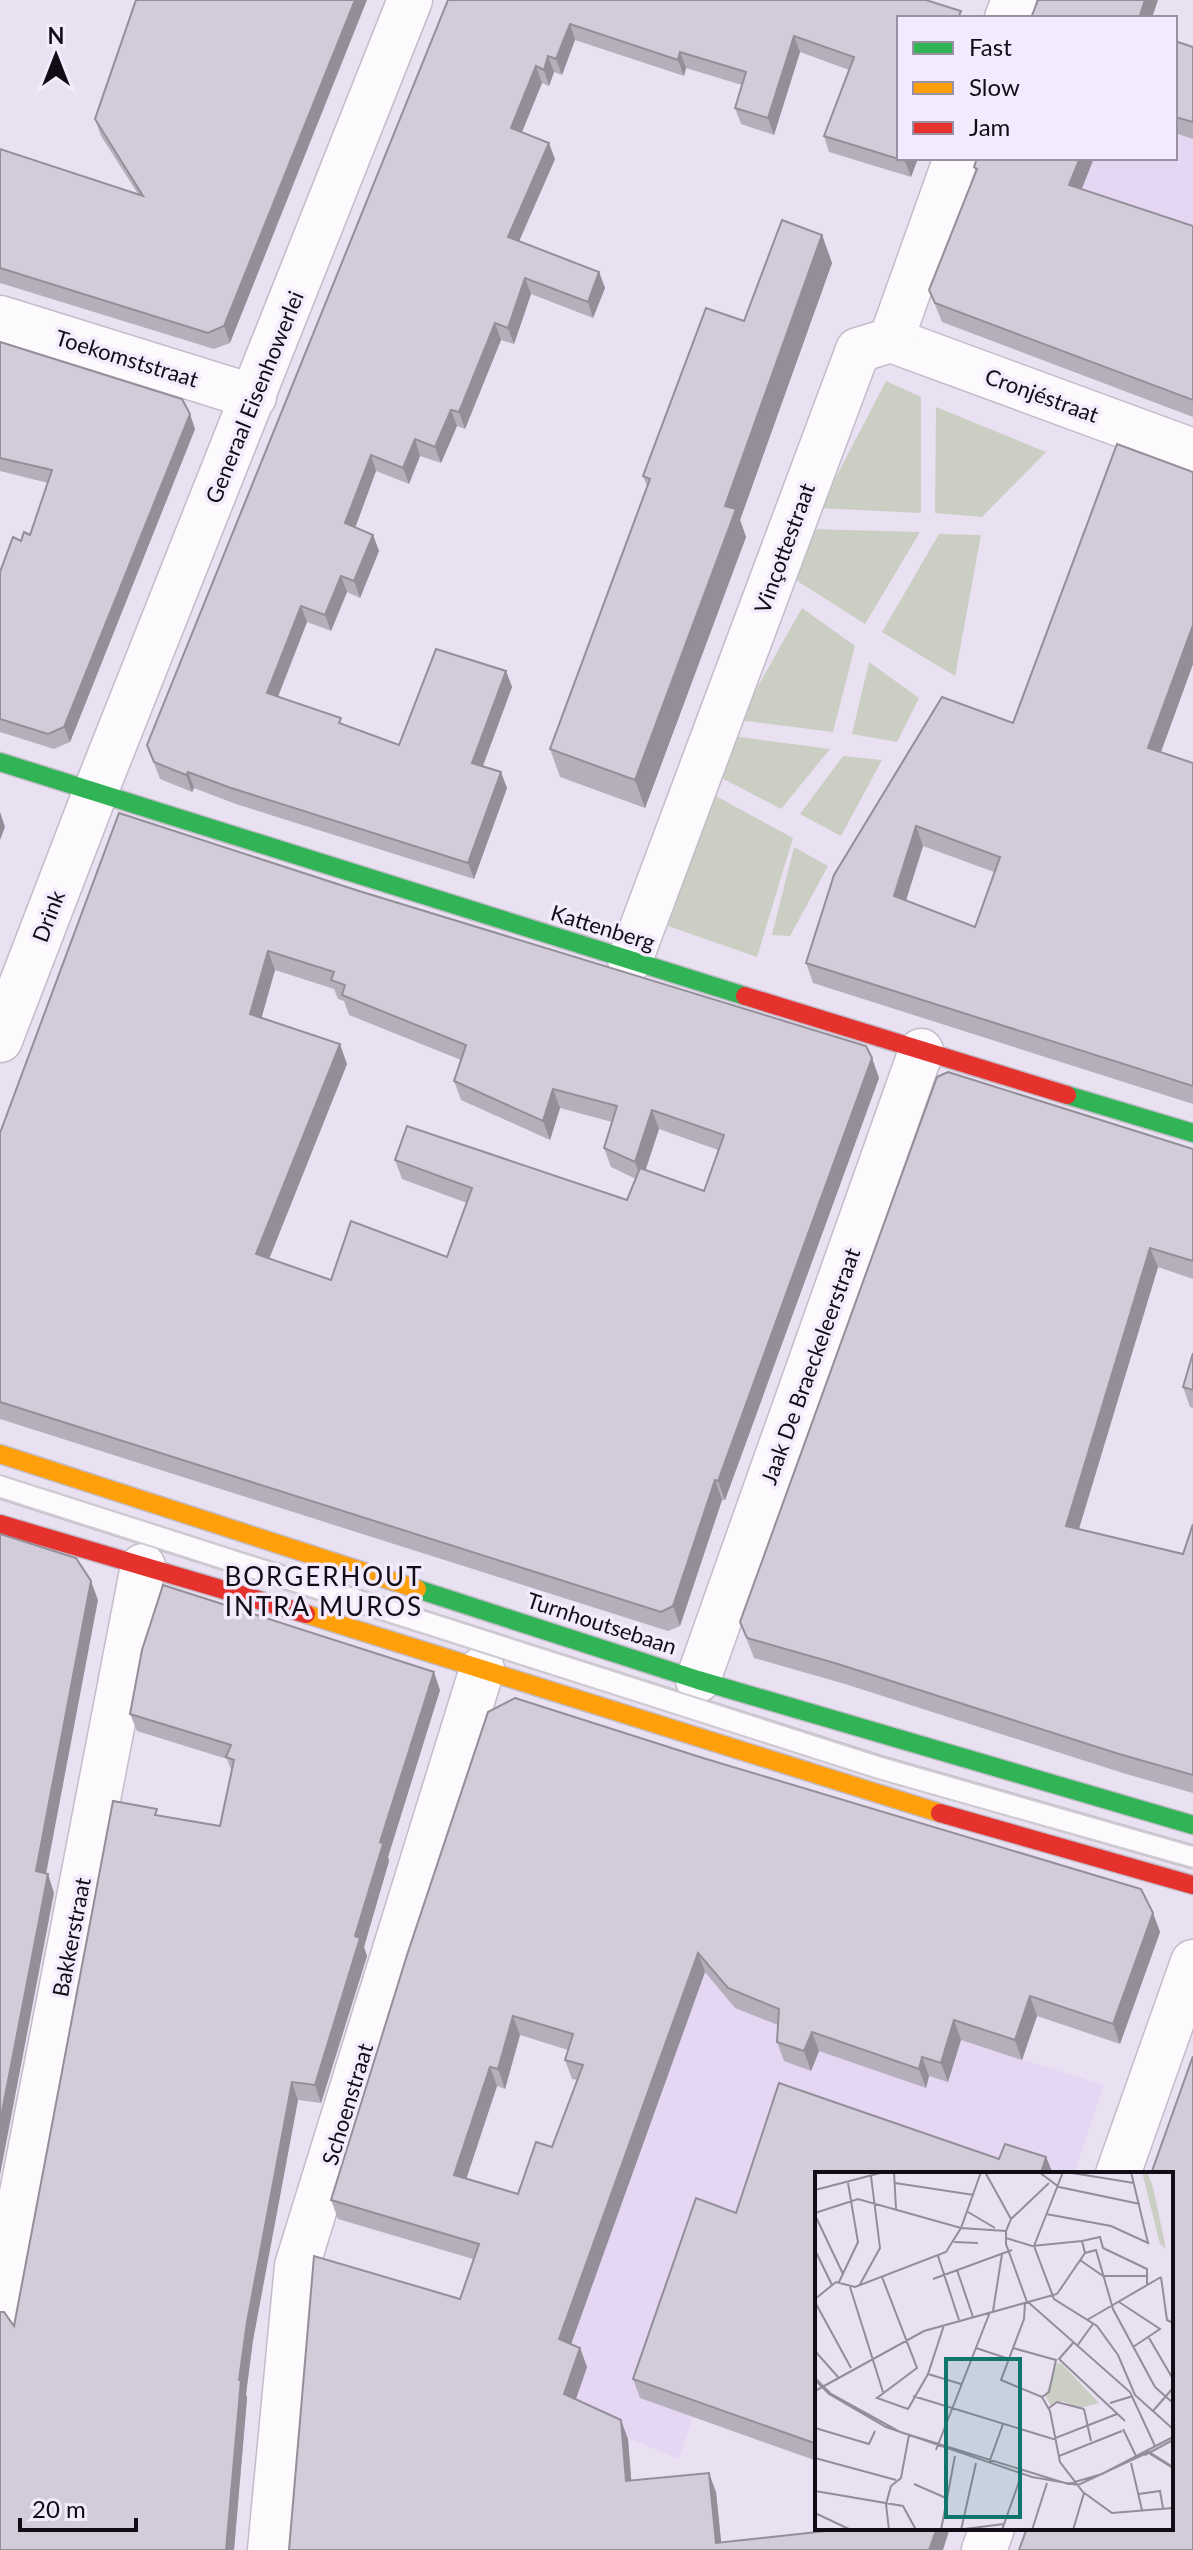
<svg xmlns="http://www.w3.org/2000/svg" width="1193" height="2550" font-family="Lato,sans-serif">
  <rect width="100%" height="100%" fill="#e9e1f2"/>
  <g fill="#e5d7f4">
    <path d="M1175,47l18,6v214l-200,-109h182z"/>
    <path d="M643,1931l317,109 144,45 -30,89h-257l-62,58 -76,227 -111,-46 -48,-140z"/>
  </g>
  <g fill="#cacec3">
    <path d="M886,381l35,16v116l-101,-5z"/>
    <path d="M936,407l110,45 -64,65 -47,-4z"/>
    <path d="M808,529l112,3 -55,92 -74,-47z"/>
    <path d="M939,534l42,1 -26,141 -73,-44z"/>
    <path d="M802,608l53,38 -22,86 -94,-12z"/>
    <path d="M869,662l50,36 -22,44 -45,-8z"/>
    <path d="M733,736l97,13 -49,60 -65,-34z"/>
    <path d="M843,756l39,4 -41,76 -41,-22z"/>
    <path d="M714,795l79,43 -36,119 -89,-31z"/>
    <path d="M794,847l34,19 -38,70 -18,-1z"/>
  </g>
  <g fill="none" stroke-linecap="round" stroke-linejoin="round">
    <g stroke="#c2bcc9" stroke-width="25">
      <path id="lane" d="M0,1487l879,280 314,90"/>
    </g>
    <g stroke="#c2bcc9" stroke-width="47">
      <g id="street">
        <path d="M1007,18l7,-18"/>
        <path d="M0,318l254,79"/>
        <path d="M891,340l302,111"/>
        <path d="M891,340l65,-182"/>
        <path d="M630,960l228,-610 33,-10"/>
        <path d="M0,1040l95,-247 315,-793"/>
        <path d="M698,1680l223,-629"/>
        <path d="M1118,2174l75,-212"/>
        <path d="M0,2307l143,-741"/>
        <path d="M270,2550l27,-284 185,-597"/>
        <path d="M984,2550l8,-22"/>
      </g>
    </g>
    <g stroke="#c2bcc9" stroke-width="21">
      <g id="fast">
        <path d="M0,762l745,234"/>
        <path d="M1067,1095l126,38"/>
        <path d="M417,1589l281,91 495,145"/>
      </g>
    </g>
    <g stroke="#c2bcc9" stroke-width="21">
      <g id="slow">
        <path d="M0,1454l417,135"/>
        <path d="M306,1614l634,199"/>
      </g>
    </g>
    <g stroke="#c2bcc9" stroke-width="21">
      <g id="jam">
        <path d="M745,996l322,99"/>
        <path d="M0,1524l306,90"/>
        <path d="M940,1813l253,72"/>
      </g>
    </g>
    <use href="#lane" stroke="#fcfafd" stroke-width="22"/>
    <use href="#street" stroke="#fcfafd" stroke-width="44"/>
    <use href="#fast" stroke="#30b455" stroke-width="18"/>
    <use href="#slow" stroke="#ff9f0a" stroke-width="18"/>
    <use href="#jam" stroke="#e5322d" stroke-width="18"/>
    <g stroke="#ceccd0" stroke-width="2">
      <path d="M0,1475l882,282 311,89"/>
      <path d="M0,1498l877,281 316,89"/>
    </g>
  </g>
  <g fill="#b5afbb" fill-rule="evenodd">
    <path d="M136,0l94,343 -16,6 -214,-66v-134l138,45 -37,-58 -6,-17z"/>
    <path d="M448,0h478l-8,158 -7,19 -82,-25 -5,-16 25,-66 -49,-18 -26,83 -33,-11 -6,-16 7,-23 -56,-17 -2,8 -109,-36 -13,35 -8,-3 -5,14 -7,-3 -20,49 33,27 -36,82 80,31 6,16 -12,30 -62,-24 -17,50 -13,-4 -36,89 -8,-3 -16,37 -21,-7 -11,28 -33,-13 -21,57 18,7 6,16 -19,47 -13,-6 -16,39 -24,-9 -29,75 66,28 55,20 107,-74 6,16 -29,79 24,22 -33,91 -238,-75 -42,-16 -2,4 -32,-13 -13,-34z"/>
    <path d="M1175,41l18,6v92l-18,-6z"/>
    <path d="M974,167l108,22 111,37v191l-251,-95 -13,-32 47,-117z"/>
    <path d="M822,235l10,28 -92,257 6,17 -101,271 -85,-31 -10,-28 97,-263 -4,-10 101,-155z"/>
    <path d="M0,342l195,87 -125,313 -16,7 -54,-17v-160l21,-31 9,-6 18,-52 -48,-12z"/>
    <path d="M1193,664l-32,88 32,11v341l-380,-121 -7,-20 28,-88 179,-152zM923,846l71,26 -19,55 -69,-26z"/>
    <path d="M119,813l753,245 7,20 -154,422h-3l-42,126 -12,5 -668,-212v-286zM275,970l59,19 4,10 6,2 5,14 112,45 -7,21 7,19 89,40 10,-32 52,14 -8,26 7,19 25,12 -9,21 -232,-40 7,19 65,24 -20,54 -116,23 -62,-21 78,-195 -86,-46zM659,1129l59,21 -14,41 -59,-21z"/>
    <path d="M1193,1149v130l-35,-12 -79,262 104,25 10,-30v269l-67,-19 -281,-90 -91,-26 -14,-36z"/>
    <path d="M1193,1353v55l-3,-1 -7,-20z"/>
    <path d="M440,1690l-52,167 1,4 -25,86 3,9 -46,147 -23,-3 -45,240 -7,54 1,4 -13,152h-234l14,-224 145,-510 61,10 12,-54 -5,-13 -90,-28 -7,-17z"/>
    <path d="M1153,1913l7,19 -40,112 -83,-28 -15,44 -61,-20 -13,42 -19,-6 -3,12 -107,-37 -8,20 -27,-10 -7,-19 1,-17 -43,-17 -30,-36 -134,372 9,4 7,19 -11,32 52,40 3,42 85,11 5,50 -432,8 171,-251 13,-40 -135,-40 -7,-19 76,-245zM520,2035l48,15 -3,10 7,19 5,1 -25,67 -34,47 -52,-15 31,-93 8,3z"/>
    <path d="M779,2083l220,76 6,-15 41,13 7,17h-236v287l-177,-63 -7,-19 63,-181 40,15z"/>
  </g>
  <g fill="#938e98">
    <path d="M355,0h12l-137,343 -6,-17z"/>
    <path d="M1145,0h13l-6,18h-13z"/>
    <path d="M570,24l5,16 -13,35 -6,-16z"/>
    <path d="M794,36l6,16 -26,83 -6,-17z"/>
    <path d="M680,52l6,16 -2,8 -6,-16z"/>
    <path d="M548,56l6,16 -5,14 -5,-16z"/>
    <path d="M536,66l6,17 -25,61 -6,-16z"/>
    <path d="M549,143l6,16 -41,94 -6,-16z"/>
    <path d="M906,158h12l-7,19 -6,-16z"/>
    <path d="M1080,158h14l-18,46 -7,-19z"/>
    <path d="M822,235l10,28 -92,257 6,17 -101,271 -10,-28 90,-274z"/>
    <path d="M599,272l6,16 -12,30 -5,-16z"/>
    <path d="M525,278l6,16 -17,50 -6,-16z"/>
    <path d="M495,323l6,17 -36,89 -6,-17z"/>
    <path d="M451,410l6,16 -16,37 -6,-16z"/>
    <path d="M190,414l5,15 -125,313 -6,-15z"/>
    <path d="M415,439l5,17 -11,28 -6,-16z"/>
    <path d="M371,455l5,16 -25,68 -6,-16z"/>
    <path d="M373,535l6,16 -19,47 -6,-17z"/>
    <path d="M341,576l6,16 -16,39 -6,-16z"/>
    <path d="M301,606l6,16 -34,87 -6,-16z"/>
    <path d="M1193,625v39l-38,104 -7,-20z"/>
    <path d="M506,671l6,16 -34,92 -6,-16z"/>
    <path d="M188,772l6,16 -2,4 -6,-17z"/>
    <path d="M501,772l6,16 -33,91 -6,-16z"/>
    <path d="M0,812l5,15 -5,13z"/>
    <path d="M916,826l7,20 -22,70 -7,-20z"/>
    <path d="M268,951l7,19 -18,64 -7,-20z"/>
    <path d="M340,1044l7,20 -84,210 -7,-20z"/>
    <path d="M872,1058l7,20 -154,422 -7,-19z"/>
    <path d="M553,1089l7,19 -10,32 -7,-19z"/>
    <path d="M652,1110l7,19 -17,52 -7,-19z"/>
    <path d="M1150,1248l8,19 -84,278 -8,-19z"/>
    <path d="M715,1480l7,20 -42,126 -7,-20z"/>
    <path d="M91,1581l7,19 -55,290 -7,-19z"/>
    <path d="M434,1672l6,18 -52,167 1,4 -25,86 3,9 -46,147 -6,-18 65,-243z"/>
    <path d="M48,1874l6,19 -54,282v-53z"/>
    <path d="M1153,1913l7,19 -40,112 -7,-20z"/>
    <path d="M698,1953l7,19 -139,386 -7,-19z"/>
    <path d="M1030,1996l7,20 -15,44 -7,-20z"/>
    <path d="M513,2016l7,19 -15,54 -7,-20z"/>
    <path d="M954,2020l7,20 -13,42 -7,-19z"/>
    <path d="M812,2032l7,19 -8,20 -7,-20z"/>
    <path d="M922,2057l7,19 -3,12 -7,-19z"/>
    <path d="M490,2067l7,19 -36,109 -7,-20z"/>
    <path d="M292,2082l6,18 -45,240 -7,54 1,4 -13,152h-8l13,-170 8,-58z"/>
    <path d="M1046,2157l7,17h-12z"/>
    <path d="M580,2348l7,19 -16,46 -7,-19z"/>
    <path d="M621,2420l7,19 5,62 -7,-20z"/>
    <path d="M709,2473l7,19 6,58 -6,-7z"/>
    <path d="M937,2528h13l-7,22h-14z"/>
  </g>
  <g fill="#d2cbd9" stroke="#938e98" stroke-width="2" fill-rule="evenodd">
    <path d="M136,0h219l-131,326 -16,7 -208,-65v-119l143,47 -48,-77z"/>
    <path d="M448,0h478l35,11 -3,7h-59v140h7l-1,3 -81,-25 30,-79 -60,-21 -26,82 -33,-10 11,-36 -66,-20 -2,8 -108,-36 -14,35 -8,-3 -4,14 -8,-4 -25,62 38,15 -41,94 91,35 -11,30 -63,-24 -17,50 -13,-5 -36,89 -8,-2 -16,37 -20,-8 -12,29 -32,-13 -26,68 28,12 -19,46 -13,-5 -16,39 -24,-9 -34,87 74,25 -2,5 60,22 37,-96 70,22 -34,92 29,9 -33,91 -237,-75 -43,-16 -2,3 -32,-13 -7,-17z"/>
    <path d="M1038,0h107l-6,18h-108z"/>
    <path d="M1175,41l18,6v75l-18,-5z"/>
    <path d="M977,158h103l-11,27 124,41v174l-258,-97 -6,-13 48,-121 -3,-2z"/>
    <path d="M782,220l40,15 -97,271 11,3 -101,271 -85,-31 100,-270 -7,-3 63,-168 38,13z"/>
    <path d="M0,342l182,57 8,15 -126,313 -16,7 -48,-15v-147l13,-35 8,4 3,-9 6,3 22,-65 -52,-12z"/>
    <path d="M1117,444l76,28v153l-45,123 45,15v323l-387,-123 28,-88 108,-178 71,26zM916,826l84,31 -25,70 -81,-31z"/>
    <path d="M119,813l240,78 507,155 6,12 -154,423 -3,-1 -42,126 -12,6 -661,-210v-269zM268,951l66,21 -3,8 14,5 -3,10 124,50 -12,36 89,40 10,-32 64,17 -13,42 31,14 17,-52 72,25 -20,56 -64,-23 -13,32 -220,-74 -12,34 77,28 -25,69 -96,-36 -20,59 -75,-26 84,-210 -90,-30z"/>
    <path d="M948,1072l245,77v112l-43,-13 -84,278 117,28 10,-30v251l-74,-21 -281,-90 -91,-26 -7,-16 197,-545z"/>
    <path d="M1193,1353v37l-10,-3z"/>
    <path d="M0,1534l76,24 15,23 -55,290 12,3 -48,248z"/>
    <path d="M163,1585l271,87 -54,170 3,2 -28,92 5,2 -45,147 -23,-3 -45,240 -8,58h2l-15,170h-226v-238h4l10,14 99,-525 44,8 -2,6 65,11 14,-66 -8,-3 5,-12 -101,-31 12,-64z"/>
    <path d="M515,1698l188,60 438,131 12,24 -40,111 -83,-28 -15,44 -61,-20 -13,43 -19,-6 -3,12 -107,-37 -8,19 -27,-9 2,-33 -51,-21 -30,-35 -139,386 21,9 -16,46 57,26 5,61 83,-8 7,70 138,-15h83l-8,22h-640l25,-294 146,43 19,-55 -148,-44 76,-245 81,-243zM513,2016l60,18 -8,26 18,5 -31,82 -16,-5 -18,52 -64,-19 36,-108 8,2z"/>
    <path d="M1193,2056v494h-174l8,-22h144v-354h-20z"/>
    <path d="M779,2083l220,76 6,-15 41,13 -5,16 2,1h-226v270l-184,-65 63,-181 40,15z"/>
  </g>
  <g text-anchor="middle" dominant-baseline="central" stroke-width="7" stroke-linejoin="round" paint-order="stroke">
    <g font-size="22" fill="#110c16" stroke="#f3eafd">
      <text transform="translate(127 358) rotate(17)">Toekomststraat</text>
      <text transform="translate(1042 395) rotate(20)">Cronjéstraat</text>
      <text transform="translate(254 397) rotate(-68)">Generaal Eisenhowerlei</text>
      <text transform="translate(784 548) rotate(-70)">Vinçottestraat</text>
      <text transform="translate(48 916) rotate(-69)">Drink</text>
      <text transform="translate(603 927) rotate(17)">Kattenberg</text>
      <text transform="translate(810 1366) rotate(-70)">Jaak De Braeckeleerstraat</text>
      <text transform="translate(602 1623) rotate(18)">Turnhoutsebaan</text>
      <text transform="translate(71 1937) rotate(-79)">Bakkerstraat</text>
      <text transform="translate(347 2104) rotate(-73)">Schoenstraat</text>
    </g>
    <g font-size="26" letter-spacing="2" fill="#110c16" stroke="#f3eafd">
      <text x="324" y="1576">BORGERHOUT<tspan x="324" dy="30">INTRA MUROS</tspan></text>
    </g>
  </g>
  <g transform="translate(815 2172)">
    <rect width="358" height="358" fill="#e9e1f2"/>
    <path d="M327,0h5l6,15 13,62 -6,-5zM242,191l5,1 37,39 -19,5 -18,-7 -11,5 -6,-10z" fill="#cacec3"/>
    <path fill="none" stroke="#938c9a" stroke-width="2" d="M79,0l2,37M170,0l26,47M224,0l20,15 81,17M251,0l68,11M80,11l79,12M0,18l69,-18M153,40l27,16M0,41l43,-14 103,29 45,3M231,42l65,12 37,17 -17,-71M0,43l28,59M191,66l26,8 50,-5M139,70l24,1M219,74l20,53 43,27 21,29 17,40 38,34M219,74l29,-74M0,78l17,35M270,81l11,-3 17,59 42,78 18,16M270,81l-3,-12 18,-4 3,11 44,21v15M123,84l21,64M265,88l23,16h44M142,98l16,47M67,105l35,91 -40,30 31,11 20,-35 16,-49M346,105l6,43 6,3M118,107l79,-29M24,110l19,-40 -10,-59M44,114l21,-38 -9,-72M35,115l33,105M0,127l21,-17 19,5 91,-35 15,-24 20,-56M0,130l36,66M212,130l-21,-58v-13l5,-12 38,-36M213,130l102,90 25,54M304,130l41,27 -27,18M210,131l-1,16 -23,61 41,17M178,139l9,-57M272,148l74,-43M334,166l24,41M258,171l-14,16 66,62M262,174l16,-22M161,176l33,11M198,176l43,12 -7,32 -7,5M0,179l23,26M113,202l33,10M0,206l16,16 69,38 168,52 34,-10 71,-37M0,208l14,14 57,33 146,50 46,8 71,-33 24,15M0,219l109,-60 133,-37 28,-41M98,224l140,43 64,-25M227,225l8,14 10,51 23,30 29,21 61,-5M295,231l23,-7M234,236l8,-6 27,7M269,237l7,32M338,239l20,-23M0,256l54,16 6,-13M308,257l13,27M121,278l54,-138M335,282l23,14M330,283l28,-15M244,284l63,-25M0,286l81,22M174,291l14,-39M316,291l11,47M99,312l32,14M0,319l88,15 13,24M324,322l21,-3 3,17M0,341l36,17M74,358l-3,-26 5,-18 10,-8 8,-43M126,358l14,-74M141,358l48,-6M146,358l15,-67M187,358l20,-57M217,358l15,-47M258,358l11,-37"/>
    <path fill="#0f766e" fill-opacity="0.15" stroke="#0f766e" stroke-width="4" d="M131,187h74v158h-74z"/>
    <rect width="358" height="358" fill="none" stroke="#110c16" stroke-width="4"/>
  </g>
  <rect x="897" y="16" width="280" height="144" fill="#f3eafd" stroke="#9991a1" stroke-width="2"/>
  <rect x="913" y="42" width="40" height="12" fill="#30b455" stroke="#9991a1" stroke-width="2"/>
  <text x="969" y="56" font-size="24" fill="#110c16">Fast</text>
  <rect x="913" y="82" width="40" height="12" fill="#ff9f0a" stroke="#9991a1" stroke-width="2"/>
  <text x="969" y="96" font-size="24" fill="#110c16">Slow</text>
  <rect x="913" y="122" width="40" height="12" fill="#e5322d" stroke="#9991a1" stroke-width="2"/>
  <text x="969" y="136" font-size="24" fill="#110c16">Jam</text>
  <g transform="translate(56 56)" stroke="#f3eafd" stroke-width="6" paint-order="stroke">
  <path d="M0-6L14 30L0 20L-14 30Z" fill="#110c16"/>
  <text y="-12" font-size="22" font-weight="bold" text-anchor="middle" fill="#110c16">N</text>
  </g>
  <path d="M20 2518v12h116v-12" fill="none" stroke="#110c16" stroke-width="4"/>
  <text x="32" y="2518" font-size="24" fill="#110c16" stroke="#f3eafd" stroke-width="6" paint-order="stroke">20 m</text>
</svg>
